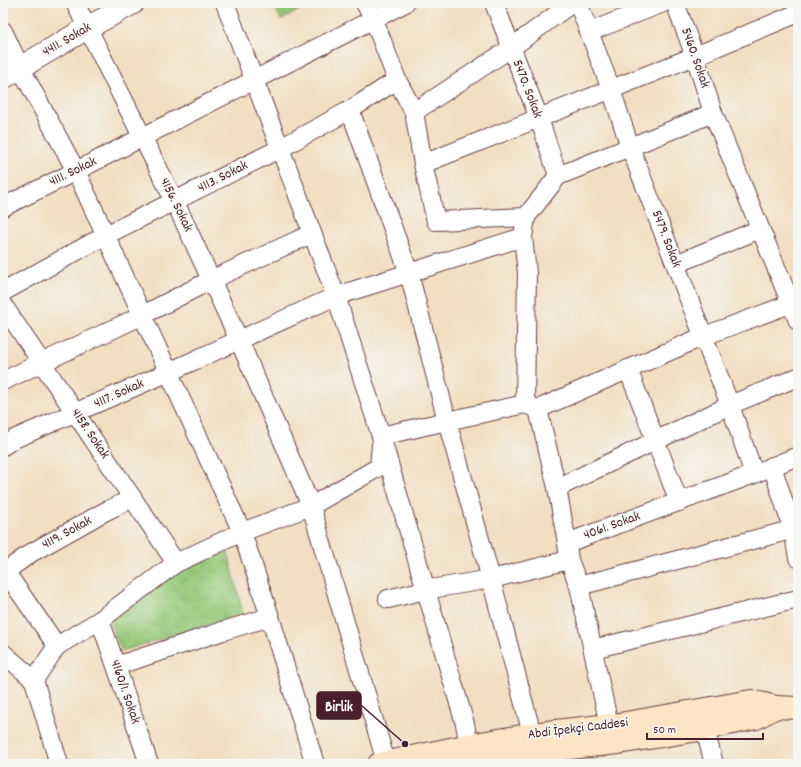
<svg xmlns="http://www.w3.org/2000/svg" width="801" height="767" font-family="Dekko,sans-serif">
  <defs>
    <pattern id="grass-dots" width="8" height="8" patternUnits="userSpaceOnUse"><rect width="8" height="8" fill="#96c979"/><path d="M2 2h.1M6 6h.1" fill="none" stroke="#83ac69" stroke-width="1.8" stroke-linecap="round"/></pattern>
    <pattern id="park-crowns" width="20" height="18" patternUnits="userSpaceOnUse"><rect width="20" height="18" fill="#96c979"/><path d="M2 6a3 3 0 1 1 6 0M12 15a3 3 0 1 1 6 0" fill="none" stroke="#83ac69"/></pattern>
  </defs>
  <rect width="100%" height="100%" fill="#f6f6f2"/>
  <filter id="ink" filterUnits="userSpaceOnUse"><feTurbulence type="fractalNoise" baseFrequency=".025" numOctaves="2"/><feDisplacementMap in="SourceGraphic" scale="8" xChannelSelector="R" yChannelSelector="G"/><feConvolveMatrix kernelMatrix="1 2 1 2 8 2 1 2 1" color-interpolation-filters="sRGB"/></filter>
  <filter id="wash" filterUnits="userSpaceOnUse"><feTurbulence type="fractalNoise" baseFrequency=".012" numOctaves="4" result="noise"/><feDisplacementMap in="SourceGraphic" scale="16" xChannelSelector="R" yChannelSelector="G"/><feGaussianBlur stdDeviation="0.9" result="paint"/><feColorMatrix in="noise" values="0 0 0 0 0 0 0 0 0 0 0 0 0 0 0 0 0 1.4 0 .05"/><feComposite in="paint" operator="in"/></filter>
  <g filter="url(#wash)">
    <rect width="100%" height="100%" fill="#f2dec1"/>
    <path fill="url(#grass-dots)" stroke="#707452" d="M273,3h39l-31,17z"/>
    <path fill="url(#park-crowns)" stroke="#707452" d="M228,552l15,62 -121,37 -13,-30 71,-51z"/>
  </g>
  <g filter="url(#ink)">
    <g fill="none" stroke-linecap="round" stroke-linejoin="round">
      <g stroke="#633c42" stroke-width="20">
        <g id="minor">
          <path d="M225,3l111,293 45,140 84,288 4,21"/>
          <path d="M365,3l9,17 23,60 17,32 9,52 272,-108 101,-42"/>
          <path d="M494,3l45,115 19,58"/>
          <path d="M578,3l33,86 19,58 100,258 24,69"/>
          <path d="M675,3l20,53 18,57"/>
          <path d="M3,31l17,36 56,104 166,361 28,85 45,147"/>
          <path d="M589,32l74,-29"/>
          <path d="M350,110l59,163 38,148 44,158 41,155"/>
          <path d="M414,112l97,-64 61,-45"/>
          <path d="M423,164l13,57 90,-4"/>
          <path d="M3,207l73,-36 329,-168"/>
          <path d="M676,264l84,-35"/>
          <path d="M3,292l103,-57 173,-86 71,-39 47,-30"/>
          <path d="M3,305l173,258"/>
          <path d="M628,369l51,133"/>
          <path d="M3,381l140,-66 68,-35 100,-46"/>
          <path d="M525,404l2,-131 -4,-36 3,-20 32,-41 72,-29 83,-34 85,208"/>
          <path d="M525,404l13,5 19,79 10,55 187,-69 44,-18"/>
          <path d="M538,409l166,-73 94,-35"/>
          <path d="M381,436l66,-15 78,-17"/>
          <path d="M3,446l11,-7 155,-67 70,-32 -64,-138 -100,-199"/>
          <path d="M772,466l21,64 5,28"/>
          <path d="M557,488l173,-83 68,-28"/>
          <path d="M567,543l2,17 10,26 30,139"/>
          <path d="M3,568l54,78"/>
          <path d="M3,573l28,-20 73,-41 29,-14"/>
          <path d="M579,586l219,-58"/>
          <path d="M388,599l37,-9 66,-11 78,-19"/>
          <path d="M100,620l16,46 33,98"/>
          <path d="M593,649l205,-50"/>
          <path d="M3,653l31,27"/>
          <path d="M116,666l107,-35 47,-14"/>
          <path d="M705,729l9,35"/>
          <path d="M386,762l-75,-256 -72,-166 97,-44 187,-59"/>
          <path d="M59,764l-25,-84 23,-34 43,-26 76,-57 66,-31 69,-26 68,-39 2,-22"/>
        </g>
      </g>
      <g stroke="#633c42" stroke-width="24">
        <path id="tertiary" d="M3,78l84,-50 46,-25"/>
      </g>
      <g stroke="#633c42" stroke-width="24">
        <g id="secondary">
          <path d="M379,764l90,-19 77,-13 74,-8 131,-23 25,6 22,1"/>
          <path d="M462,764l70,-12 86,-9 87,-14 51,-11 20,-11"/>
        </g>
      </g>
      <use href="#minor" stroke="#fff" stroke-width="18"/>
      <use href="#tertiary" stroke="#fff" stroke-width="22"/>
      <use href="#secondary" stroke="#fce5c4" stroke-width="22"/>
    </g>
  </g>
  <g text-anchor="middle" dominant-baseline="central" stroke-width="3.5" stroke-linejoin="round" paint-order="stroke">
    <g font-size="14" fill="#4a1f2b" stroke="#f6f6f2">
      <text transform="translate(67 40) rotate(-30)">4411. Sokak</text>
      <text transform="translate(695 58) rotate(71)">5460. Sokak</text>
      <text transform="translate(527 89) rotate(69)">5470. Sokak</text>
      <text transform="translate(73 172) rotate(-26)">4111. Sokak</text>
      <text transform="translate(223 177) rotate(-27)">4113. Sokak</text>
      <text transform="translate(176 205) rotate(64)">4156. Sokak</text>
      <text transform="translate(666 239) rotate(69)">5479. Sokak</text>
      <text transform="translate(119 394) rotate(-24)">4117. Sokak</text>
      <text transform="translate(90 434) rotate(56)">4158. Sokak</text>
      <text transform="translate(612 526) rotate(-20)">4061. Sokak</text>
      <text transform="translate(67 533) rotate(-29)">4119. Sokak</text>
      <text transform="translate(125 692) rotate(71)">4160/1. Sokak</text>
      <text transform="translate(578 729) rotate(-7)">Abdi İpekçi Caddesi</text>
    </g>
  </g>
  <path fill="none" stroke="#4a1f2b" stroke-width="1.5" d="M405 744L361 705"/>
  <circle fill="#4a1f2b" stroke="#f6f6f2" stroke-width="1.5" cx="405" cy="744" r="4"/>
  <rect fill="#4a1f2b" stroke="#4a1f2b" stroke-width="1.5" x="317" y="692" width="44" height="27" rx="4"/>
  <g font-size="15" text-anchor="middle" font-weight="bold" fill="#fff">
    <text x="339" y="711">Birlik</text>
  </g>
  <rect width="801" height="767" fill="none" stroke="#f6f6f2" stroke-width="16"/>
  <path d="M647 733v6h116v-6" fill="none" stroke="#4a1f2b" stroke-width="2"/>
  <text x="653" y="733" font-size="12" fill="#4a1f2b" stroke="#f6f6f2" stroke-width="3" paint-order="stroke">50 m</text>
</svg>
